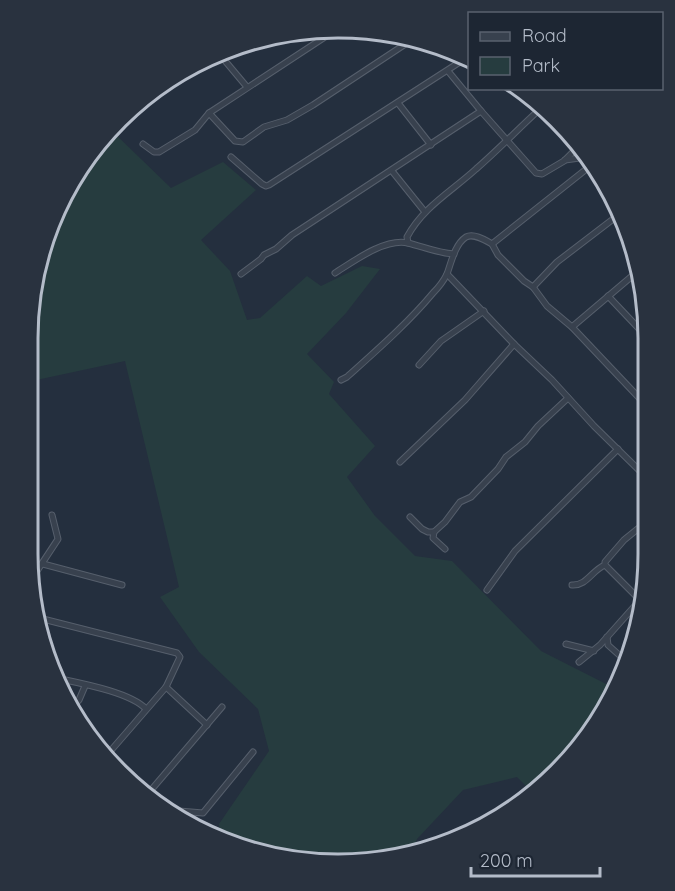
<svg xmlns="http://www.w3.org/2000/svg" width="675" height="891" font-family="Quicksand,sans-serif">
  <rect width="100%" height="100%" fill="#242f3e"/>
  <path fill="#263c3f" d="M111,130l60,58 52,-26 33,28 -55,50 29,31 17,49 13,-2 47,-42 14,10 41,-20 18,3 -34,44 -39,41 27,28 -5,12 46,52 -28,31 28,39 40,40 37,5 89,90 73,37 -18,38 -65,65 -14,-14 -54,13 -46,49 -5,14 -55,10 -80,-5 -56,-19 -2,-15 50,-73 -11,-42 -59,-57 -39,-55 19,-10 -54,-226 -98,21 1,-64 10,-61 53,-108z"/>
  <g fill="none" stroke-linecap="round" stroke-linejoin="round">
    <g stroke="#565f6c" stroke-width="7">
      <g id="minor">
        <path d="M221,56l26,31"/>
        <path d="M448,71l33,40 55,62 6,1 22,-13 14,-14"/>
        <path d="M398,103l33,42"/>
        <path d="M209,113l26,28 8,1 21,-15 23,-7 26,-15 100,-66"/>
        <path d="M143,144l11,8h5l36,-22 14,-17 122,-80"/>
        <path d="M231,157l31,27 4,2 3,-1 194,-125"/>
        <path d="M565,160l22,-3"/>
        <path d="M392,171l33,41"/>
        <path d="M408,243l-1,-6c16,-30 45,-46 69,-68 22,-19 42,-40 64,-60"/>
        <path d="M492,244l102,-81"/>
        <path d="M335,273c19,-12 50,-35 73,-30 16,4 29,10 46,11"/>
        <path d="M241,274l20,-15 3,-4 12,-6 16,-14 189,-124"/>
        <path d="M447,274l67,70 38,36 42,46 51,50"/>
        <path d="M533,287l24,-25 64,-49"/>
        <path d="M608,296l37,39"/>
        <path d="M572,327l66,-56"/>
        <path d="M419,365l22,-24 43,-30"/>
        <path d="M341,380l6,-3c30,-27 61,-54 86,-84 5,-5 11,-13 14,-19 4,-11 8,-30 19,-37 8,-4 19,3 26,7l6,11 26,26 9,6 14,19 25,21 73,77"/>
        <path d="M400,462l65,-62 49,-56"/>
        <path d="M410,517l12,12 6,3h6l11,-10 15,-20 11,-5 27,-28 8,-12 19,-15 13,-16 30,-28"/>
        <path d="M434,532l-1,6 12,11"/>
        <path d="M43,564l79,21"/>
        <path d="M31,580l27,-41 -6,-24"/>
        <path d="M572,585c15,1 20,-15 33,-20"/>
        <path d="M487,590l28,-39 103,-102"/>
        <path d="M643,603l-38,-38v-3l19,-22 21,-17"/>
        <path d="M35,617l142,36 3,4 -14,30 -59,68"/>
        <path d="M607,637l1,8 19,17"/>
        <path d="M566,644l28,7"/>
        <path d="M579,662l21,-17 40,-45"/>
        <path d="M56,678c23,5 74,14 90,31"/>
        <path d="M166,687l41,38"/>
        <path d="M69,710l10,-10 6,-14"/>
        <path d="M146,796l76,-89"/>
        <path d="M167,810l36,3 50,-61"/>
      </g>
    </g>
    <use href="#minor" stroke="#38414e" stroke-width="5"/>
  </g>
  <path d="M0 0H675V891H0ZM338 38H338A300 300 0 0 1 638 338V554A300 300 0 0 1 338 854H338A300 300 0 0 1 38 554V338A300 300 0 0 1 338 38Z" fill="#29323f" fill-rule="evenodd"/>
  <path fill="none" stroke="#b4bcc9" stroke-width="3" d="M338 38H338A300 300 0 0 1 638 338V554A300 300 0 0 1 338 854H338A300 300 0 0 1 38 554V338A300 300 0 0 1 338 38Z"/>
  <rect x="468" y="12" width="195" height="78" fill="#1d2633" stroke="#59626f" stroke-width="1.5"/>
  <rect x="480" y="32" width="30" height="9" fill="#38414e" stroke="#59626f" stroke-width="1.5"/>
  <text x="522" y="42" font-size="18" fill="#b4bcc9">Road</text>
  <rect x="480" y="57" width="30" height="18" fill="#263c3f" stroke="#59626f" stroke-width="1.5"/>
  <text x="522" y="72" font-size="18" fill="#b4bcc9">Park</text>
  <path d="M471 867v9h129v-9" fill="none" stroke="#b4bcc9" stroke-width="3"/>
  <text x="480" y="867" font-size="18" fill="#b4bcc9" stroke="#1d2633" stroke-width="4.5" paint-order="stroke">200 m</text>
</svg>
